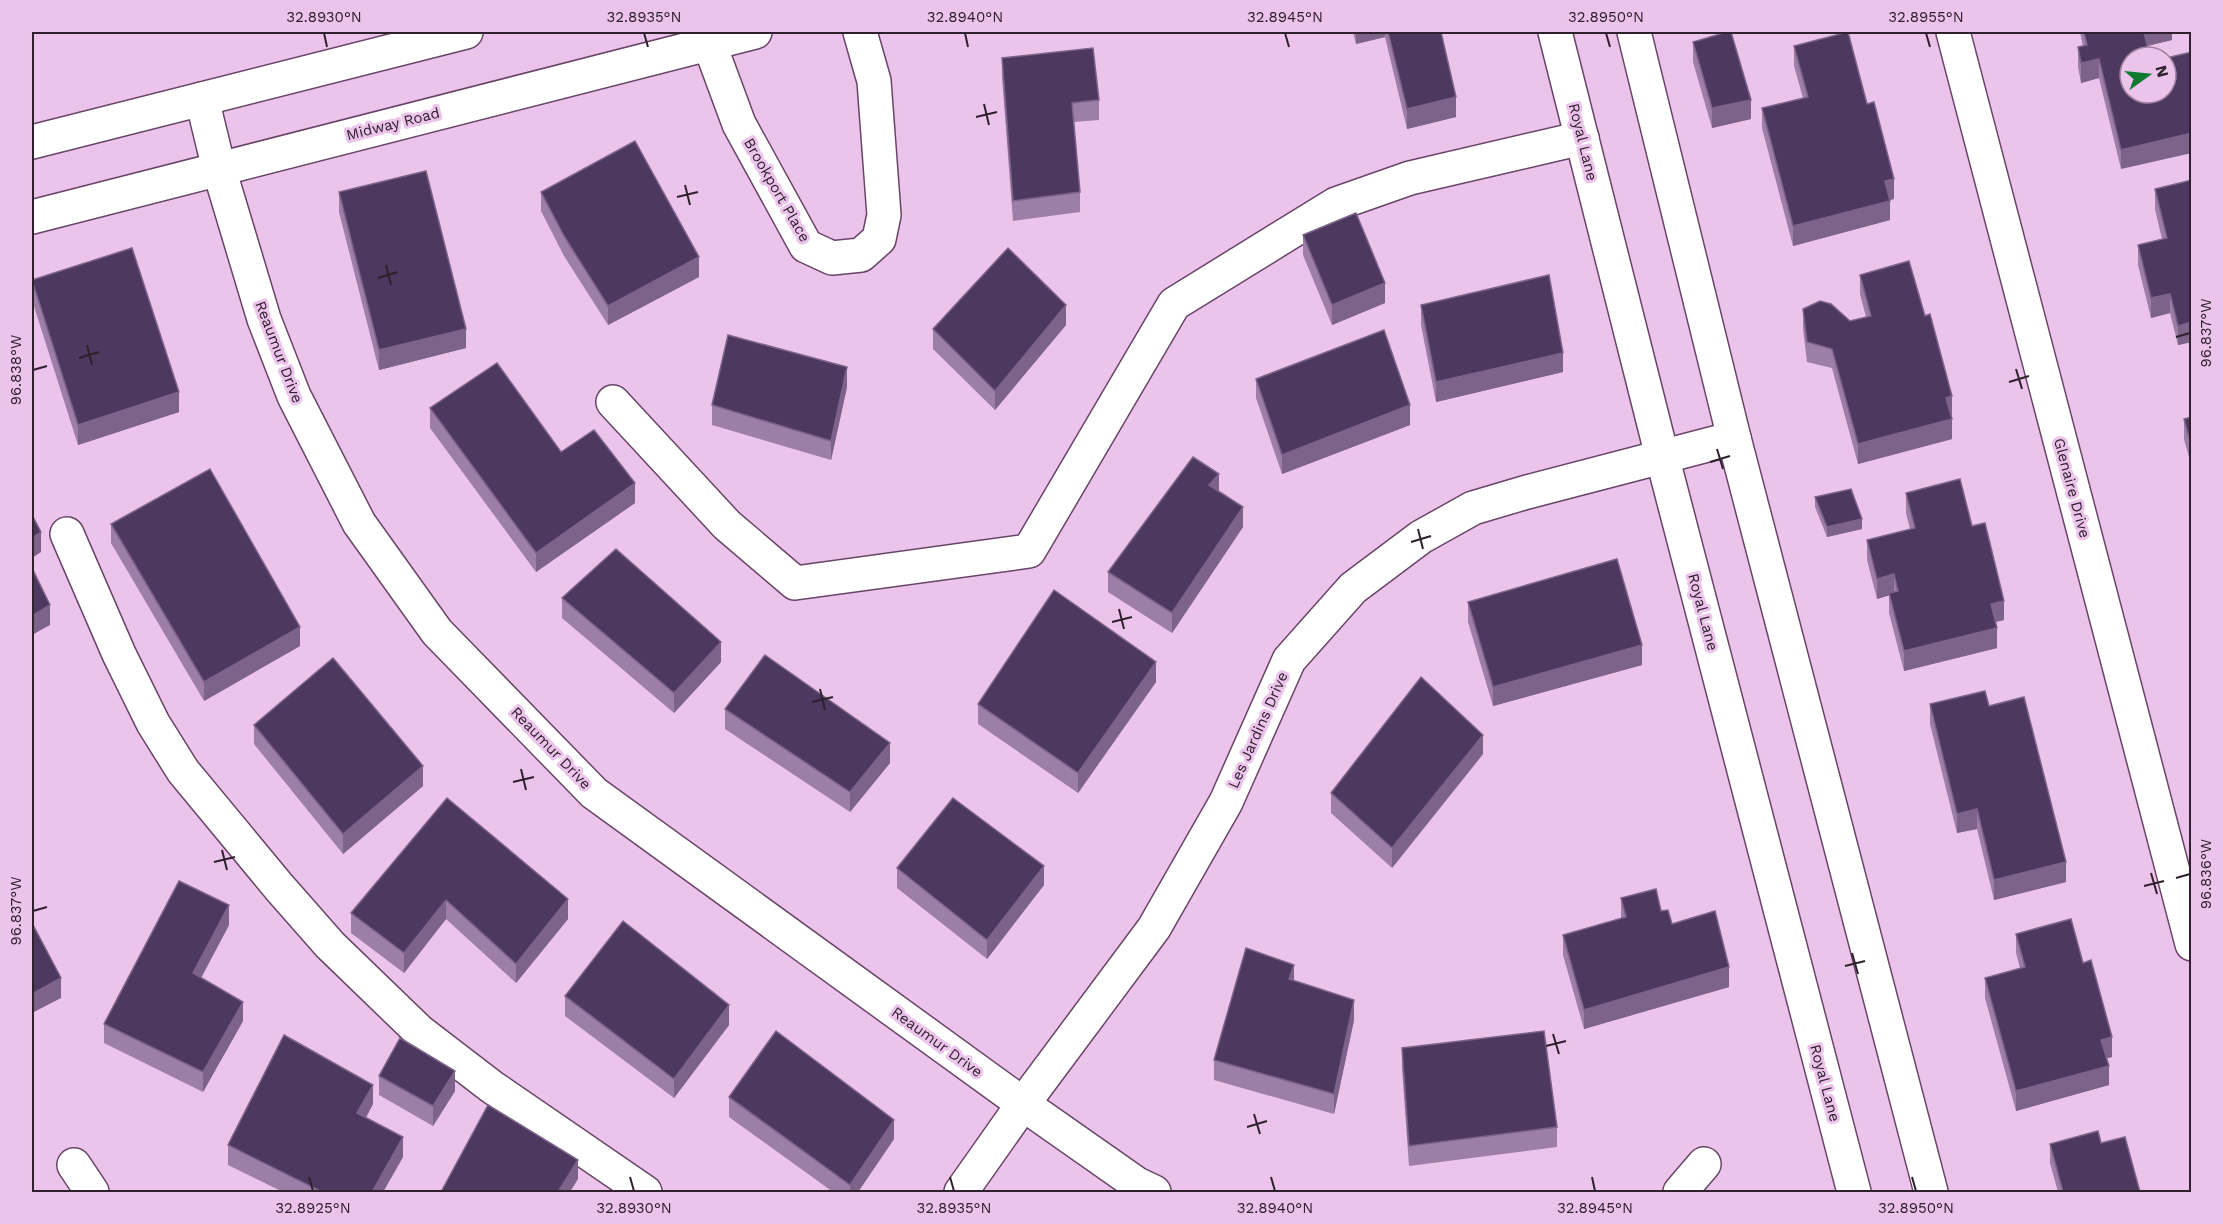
<svg xmlns="http://www.w3.org/2000/svg" width="2223" height="1224" font-family="'Work Sans',sans-serif">
  <rect width="100%" height="100%" fill="#ecc4eb"/>
  <g fill="none" stroke-linecap="round" stroke-linejoin="round">
    <g stroke="#684567" stroke-width="36">
      <g id="minor">
        <path d="M705,32l34,92 67,122 26,12 29,-3 18,-16 5,-24 -10,-134 -14,-49"/>
        <path d="M1953,32l239,912"/>
        <path d="M202,99l17,70 45,150 30,77 65,127 78,109 157,161 429,311 114,80 17,8"/>
        <path d="M613,402l114,123 68,58 234,-32 145,-247 162,-100 74,-26 172,-40"/>
        <path d="M67,534l52,120 34,69 30,48 96,116 51,58 89,86 73,56 153,105"/>
        <path d="M74,1165l18,27"/>
        <path d="M961,1192l62,-88 131,-176 72,-126 63,-142 64,-72 68,-51 52,-29 54,-16 207,-54"/>
        <path d="M1680,1192l24,-28"/>
      </g>
    </g>
    <g stroke="#684567" stroke-width="36">
      <g id="major">
        <path d="M1555,32l107,424 192,736"/>
        <path d="M1634,32l100,406 197,754"/>
        <path d="M32,142l434,-110"/>
        <path d="M32,217l723,-185"/>
      </g>
    </g>
    <use href="#minor" stroke="#fff" stroke-width="33"/>
    <use href="#major" stroke="#fff" stroke-width="33"/>
  </g>
  <g fill="#9c7ea6">
    <path d="M1353,32h88l15,85 -49,12 -22,-92 -29,7z"/>
    <path d="M2080,32h92v8l-25,6 -26,123 -22,-91 -18,5 -3,-16v-20l5,-1z"/>
    <path d="M1693,42l58,77 -39,9 -19,-66z"/>
    <path d="M1794,46l73,58 27,95 -4,1v20l-97,26 -31,-118v-20l41,-10 -9,-32z"/>
    <path d="M1002,58l97,42v20l-25,2 6,70v20l-67,9 -11,-144z"/>
    <path d="M2192,180v162l-14,3 -8,-32 -19,5 -13,-53v-20l24,-6 -7,-30v-20z"/>
    <path d="M339,192l127,156 -87,22 -40,-158z"/>
    <path d="M541,192l158,85 -91,48 -44,-69 -23,-45z"/>
    <path d="M1303,235l82,68 -53,22 -29,-70z"/>
    <path d="M1860,275l92,141h-1l1,23 -94,25 -26,-96 -25,-6 -4,-33v-20l47,12 16,-4 -6,-23z"/>
    <path d="M32,280l147,132 -101,33 -46,-145z"/>
    <path d="M1421,305l142,67 -127,30 -15,-77z"/>
    <path d="M1066,325l-71,85 -62,-61v-20z"/>
    <path d="M1256,379l154,46 -128,49 -26,-76z"/>
    <path d="M847,387l-16,73 -119,-35v-20z"/>
    <path d="M430,408l205,95 -99,69 -106,-144z"/>
    <path d="M2192,417v51l-8,-29v-20z"/>
    <path d="M1219,491l24,36 -71,106 -64,-41v-20z"/>
    <path d="M1906,493l66,33 32,94 -8,2 1,26 -93,23 -15,-58v-18l-12,4 -10,-39v-20l43,-11 -4,-16z"/>
    <path d="M1815,497l47,32 -35,8 -12,-30z"/>
    <path d="M111,524l189,122 -96,55 -93,-158z"/>
    <path d="M562,598l159,64 -47,51 -112,-95z"/>
    <path d="M1468,602l174,63 -149,41 -25,-84z"/>
    <path d="M1156,682l-78,111 -100,-69v-20z"/>
    <path d="M1930,704l136,178 -72,18 -17,-71 -20,4 -27,-109z"/>
    <path d="M725,709l165,54 -40,49 -125,-83z"/>
    <path d="M254,725l169,61 -80,68 -89,-110z"/>
    <path d="M1483,754l-91,114 -61,-55v-20z"/>
    <path d="M447,798l121,121 -52,64 -70,-64 -42,54 -53,-40v-20z"/>
    <path d="M897,868l147,17 -57,74 -90,-71z"/>
    <path d="M1621,898l40,13 68,76 -145,42 -21,-74v-20l58,-16z"/>
    <path d="M229,925l-28,53 42,43 -40,71 -99,-49v-19z"/>
    <path d="M2016,934l67,29 29,94 -5,1 2,27 -93,26 -31,-113v-20l35,-10 -4,-15z"/>
    <path d="M1294,981l60,39 -20,94 -120,-34v-20z"/>
    <path d="M565,996l164,29 -55,73 -109,-82z"/>
    <path d="M1402,1048l155,79v20l-148,19 -7,-98z"/>
    <path d="M379,1076l76,15 -22,35 -54,-31z"/>
    <path d="M729,1097l165,42 -36,53h-25l-104,-75z"/>
    <path d="M373,1104l-7,14 37,39 -20,35h-100l-55,-27v-20z"/>
    <path d="M2101,1143l39,49h-82l-8,-29v-19z"/>
  </g>
  <g fill="#7d638a">
    <path d="M1356,32h29v5l-29,7z"/>
    <path d="M2143,32h29v8l-29,7z"/>
    <path d="M2099,59v19l-18,5v-20z"/>
    <path d="M1456,97v20l-49,12v-20z"/>
    <path d="M1751,100v19l-39,9v-20z"/>
    <path d="M2192,133v20l-71,16v-19z"/>
    <path d="M1894,179v20l-9,2v-20z"/>
    <path d="M1890,201v19l-97,26v-20z"/>
    <path d="M699,257v20l-91,48v-19z"/>
    <path d="M1385,283v20l-53,22v-20z"/>
    <path d="M2170,294v19l-19,5v-20z"/>
    <path d="M1066,305v20l-71,85v-19z"/>
    <path d="M2192,322v20l-14,3v-19z"/>
    <path d="M466,329v19l-87,22v-20z"/>
    <path d="M1563,353v19l-127,30v-20z"/>
    <path d="M847,367v20l-16,73v-19z"/>
    <path d="M179,392v20l-101,33v-20z"/>
    <path d="M1952,396v20l-6,1v-19z"/>
    <path d="M1410,405v20l-128,49v-19z"/>
    <path d="M1952,419v20l-94,25v-20z"/>
    <path d="M1219,474v19l-10,-8z"/>
    <path d="M635,483v20l-99,69v-19z"/>
    <path d="M1243,507v20l-71,106v-20z"/>
    <path d="M1862,519v10l-35,8v-10z"/>
    <path d="M41,532v20l-9,6v-20z"/>
    <path d="M1894,574v20l-17,5v-20z"/>
    <path d="M2004,601v19l-13,3v-19z"/>
    <path d="M50,605v20l-18,10v-19z"/>
    <path d="M300,627v19l-96,55v-19z"/>
    <path d="M1997,628v20l-93,23v-20z"/>
    <path d="M721,642v20l-47,51v-20z"/>
    <path d="M1642,645v20l-149,41v-19z"/>
    <path d="M1156,662v20l-78,111v-20z"/>
    <path d="M1483,735v19l-91,114v-20z"/>
    <path d="M890,743v20l-40,49v-20z"/>
    <path d="M423,766v20l-80,68v-20z"/>
    <path d="M1977,809v20l-20,4v-19z"/>
    <path d="M2066,862v20l-72,18v-20z"/>
    <path d="M1044,866v19l-57,74v-19z"/>
    <path d="M568,899v20l-52,64v-19z"/>
    <path d="M446,900v19l-42,54v-20z"/>
    <path d="M229,905v20l-36,68v-20z"/>
    <path d="M1294,965v20l-5,-6z"/>
    <path d="M1729,967v20l-145,42v-19z"/>
    <path d="M61,978v20l-29,15v-19z"/>
    <path d="M1354,1000v20l-20,94v-20z"/>
    <path d="M243,1002v19l-40,71v-20z"/>
    <path d="M729,1005v20l-55,73v-19z"/>
    <path d="M2112,1037v20l-11,3v-20z"/>
    <path d="M2109,1066v19l-93,26v-20z"/>
    <path d="M455,1071v20l-22,35v-20z"/>
    <path d="M373,1085v19l-16,29v-20z"/>
    <path d="M894,1120v19l-36,53h-8v-7z"/>
    <path d="M403,1137v20l-20,35h-11z"/>
    <path d="M578,1160v19l-8,13h-12z"/>
  </g>
  <g fill="#4d3960" stroke="#7d638a" stroke-width="1.5">
    <path d="M1388,32h53l15,65 -49,12z"/>
    <path d="M1727,32h4l20,68 -39,8 -19,-66z"/>
    <path d="M1848,32l19,72 7,-2 20,77 -9,2 5,20 -97,25 -31,-118 46,-11 -14,-51z"/>
    <path d="M2084,32h60l6,25h-20v36h36v-35l26,-6v81l-71,17 -22,-91 -18,4 -3,-16 9,-2z"/>
    <path d="M1093,48l6,52 -27,3 8,89 -67,9 -11,-143z"/>
    <path d="M635,141l64,116 -91,49 -44,-70 -23,-44z"/>
    <path d="M426,171l40,158 -87,21 -40,-158z"/>
    <path d="M2192,180v142l-14,4 -8,-32 -19,4 -13,-53 29,-7 -12,-49z"/>
    <path d="M1356,213l29,70 -53,22 -29,-70z"/>
    <path d="M132,248l47,144 -101,33 -46,-145z"/>
    <path d="M1008,248l58,57 -71,86 -62,-62z"/>
    <path d="M1909,261l16,55 5,-2 22,82 -6,2 6,21 -94,25 -26,-95 -25,-7 -4,-33 17,-8 11,3 19,17 21,-5 -11,-41z"/>
    <path d="M1549,275l14,78 -127,29 -15,-77z"/>
    <path d="M1384,330l26,75 -128,50 -26,-76z"/>
    <path d="M728,335l119,32 -16,74 -119,-36z"/>
    <path d="M497,363l64,89 33,-22 41,53 -99,70 -106,-145z"/>
    <path d="M2192,417v31l-8,-29z"/>
    <path d="M1193,457l26,17 -10,11 34,22 -71,106 -64,-41z"/>
    <path d="M210,469l90,158 -96,55 -93,-158z"/>
    <path d="M1960,479l12,47 13,-3 19,78 -13,3 6,24 -93,23 -15,-58 9,-2 -4,-17 -17,5 -10,-39 48,-12 -9,-35z"/>
    <path d="M1851,489l11,30 -35,8 -12,-30z"/>
    <path d="M32,515l9,17 -9,6z"/>
    <path d="M616,549l105,93 -47,51 -112,-95z"/>
    <path d="M1617,559l25,86 -149,42 -25,-85z"/>
    <path d="M32,568l18,37 -18,11z"/>
    <path d="M1054,590l102,72 -78,111 -100,-69z"/>
    <path d="M765,655l125,88 -40,49 -125,-83z"/>
    <path d="M333,658l90,108 -80,68 -89,-109z"/>
    <path d="M1421,677l62,58 -91,113 -61,-55z"/>
    <path d="M1985,691l4,15 35,-9 42,165 -72,18 -17,-71 -20,5 -27,-110z"/>
    <path d="M447,798l121,101 -52,65 -70,-64 -42,53 -53,-40z"/>
    <path d="M953,798l91,68 -57,74 -90,-72z"/>
    <path d="M179,881l50,24 -36,68 50,29 -40,70 -99,-48z"/>
    <path d="M1656,889l5,22 7,-1 4,14 43,-13 14,56 -145,43 -21,-75 63,-18 -5,-19z"/>
    <path d="M2071,919l12,44 8,-3 21,77 -11,3 8,26 -93,25 -31,-113 40,-11 -9,-33z"/>
    <path d="M623,921l106,84 -55,74 -109,-83z"/>
    <path d="M32,923l29,55 -29,16z"/>
    <path d="M1246,948l48,17 -5,14 65,21 -20,94 -120,-34z"/>
    <path d="M776,1031l118,89 -44,65 -121,-88z"/>
    <path d="M1544,1031l13,96 -148,19 -7,-98z"/>
    <path d="M284,1035l89,50 -16,28 46,24 -31,55h-50l-94,-47z"/>
    <path d="M400,1038l55,33 -22,35 -54,-30z"/>
    <path d="M488,1105l90,55 -20,32h-117z"/>
    <path d="M2098,1131l3,12 24,-6 15,55h-77l-13,-48z"/>
  </g>
  <path fill="none" stroke="#2f202e" stroke-width="2" d="M324,33l3,14M644,33l4,14M965,33l3,14M1285,33l4,14M1606,33l4,14M1926,33l4,14M984,104l5,21M976,117l21,-5M685,185l5,20M677,197l21,-5M386,265l5,20M378,278l20,-6M2176,337l14,-4M87,345l5,20M79,358l20,-6M2016,369l6,20M33,370l14,-4M2009,382l20,-6M1717,449l6,20M1710,462l20,-6M1418,529l5,20M1411,542l20,-6M1119,609l5,20M1112,622l20,-5M820,689l5,21M812,702l21,-5M521,769l5,21M513,782l21,-5M222,850l5,20M214,862l21,-5M2151,873l6,21M2176,878l14,-4M2144,886l20,-5M33,911l14,-4M1852,953l6,21M1845,966l20,-5M1553,1034l6,20M1546,1046l20,-5M1254,1114l6,20M1247,1127l20,-6M309,1177l4,14M630,1177l4,14M950,1177l4,14M1271,1177l4,14M1592,1177l3,14M1912,1177l4,14"/>
  <g text-anchor="middle" dominant-baseline="central" stroke-width="6" stroke-linejoin="round" paint-order="stroke">
    <g font-size="15" fill="#2f202e" stroke="#ecc4eb">
      <text transform="translate(393 124) rotate(-14)">Midway Road</text>
      <text transform="translate(1583 142) rotate(76)">Royal Lane</text>
      <text transform="translate(777 190) rotate(60)">Brookport Place</text>
      <text transform="translate(279 352) rotate(69)">Reaumur Drive</text>
      <text transform="translate(2072 488) rotate(75)">Glenaire Drive</text>
      <text transform="translate(1703 612) rotate(75)">Royal Lane</text>
      <text transform="translate(1258 730) rotate(-66)">Les Jardins Drive</text>
      <text transform="translate(551 748) rotate(46)">Reaumur Drive</text>
      <text transform="translate(937 1042) rotate(36)">Reaumur Drive</text>
      <text transform="translate(1825 1083) rotate(75)">Royal Lane</text>
    </g>
  </g>
  <rect width="2223" height="1224" fill="none" stroke="#ecc4eb" stroke-width="66"/>
  <g transform="translate(2148 75) rotate(75)"><circle r="28" fill="#ecc4eb" stroke="#a0829f" stroke-width="1.5"/>
  <path d="M0-4.5L10 22L0 15L-10 22Z" fill="#107b30"/>
  <text y="-9" font-size="16" font-weight="bold" text-anchor="middle" fill="#2f202e">N</text>
  </g>
  <rect x="33" y="33" width="2157" height="1158" fill="none" stroke="#2f202e" stroke-width="2"/>
  <g font-size="15" text-anchor="middle" fill="#2f202e">
    <text x="324" y="22">32.8930°N</text>
    <text x="644" y="22">32.8935°N</text>
    <text x="965" y="22">32.8940°N</text>
    <text x="1285" y="22">32.8945°N</text>
    <text x="1606" y="22">32.8950°N</text>
    <text x="1926" y="22">32.8955°N</text>
    <text transform="translate(2206 333) rotate(-90)" y="5">96.837°W</text>
    <text transform="translate(16 370) rotate(-90)" y="5">96.838°W</text>
    <text transform="translate(2206 874) rotate(-90)" y="5">96.836°W</text>
    <text transform="translate(16 911) rotate(-90)" y="5">96.837°W</text>
    <text x="313" y="1213">32.8925°N</text>
    <text x="634" y="1213">32.8930°N</text>
    <text x="954" y="1213">32.8935°N</text>
    <text x="1275" y="1213">32.8940°N</text>
    <text x="1595" y="1213">32.8945°N</text>
    <text x="1916" y="1213">32.8950°N</text>
  </g>
</svg>
